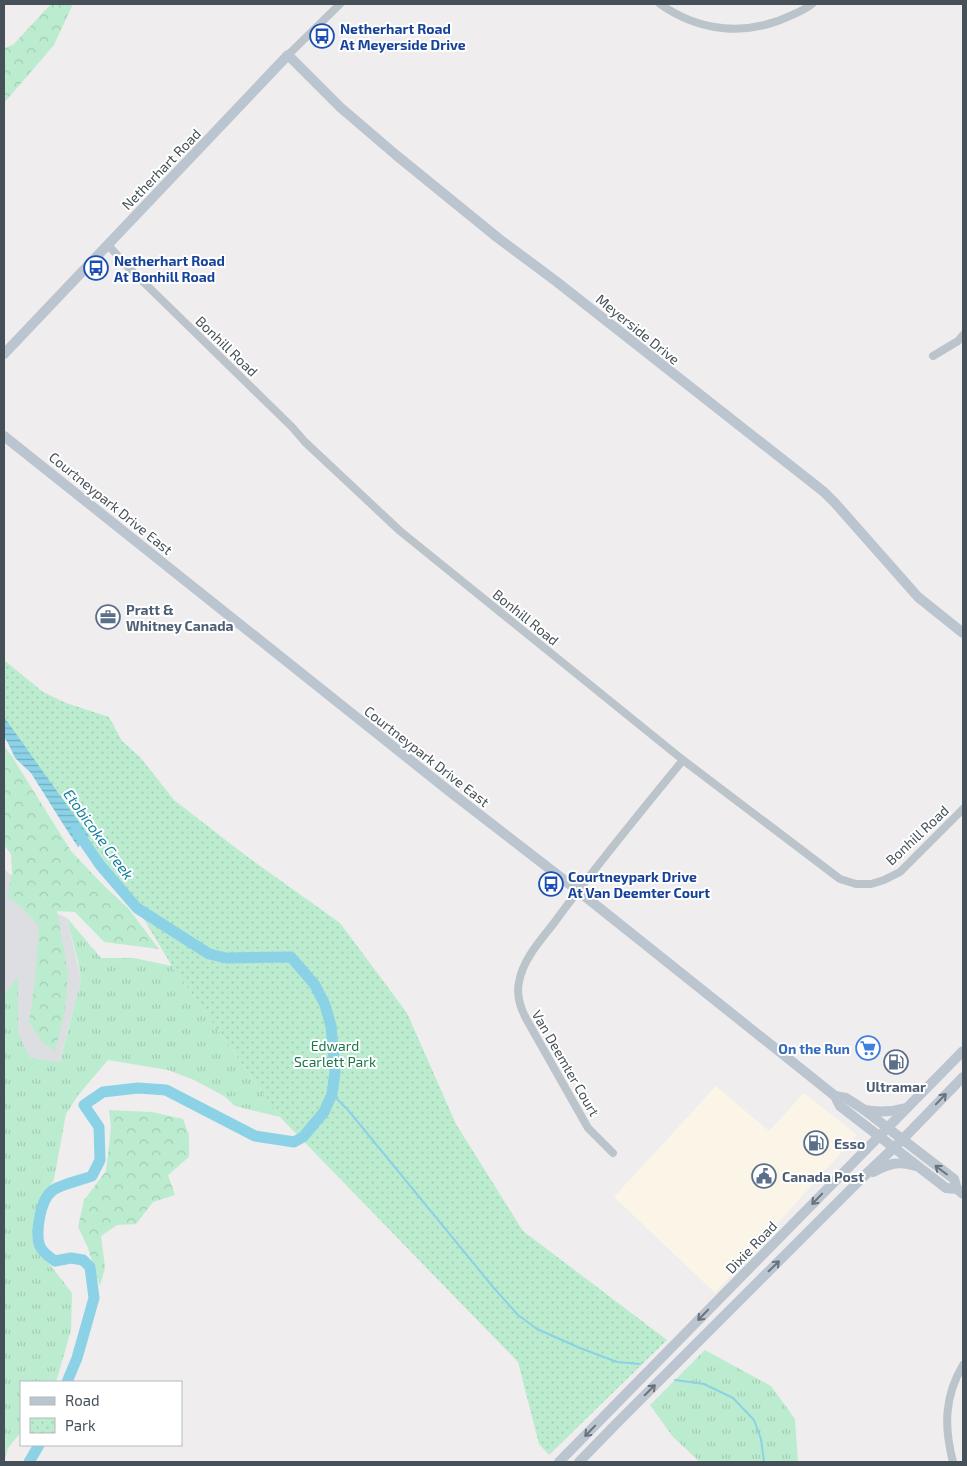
<svg xmlns="http://www.w3.org/2000/svg" width="967" height="1466" font-family="'Exo 2',sans-serif">
  <defs>
    <pattern id="grass-tufts" width="24" height="20" patternUnits="userSpaceOnUse" patternTransform="scale(1.25)"><rect width="24" height="20" fill="#bceccf"/><path d="M3 7l-1-3M5 7V3M7 7l1-3M15 17l-1-3M17 17v-4M19 17l1-3" fill="none" stroke="#a3ccb4"/></pattern>
    <pattern id="forest-crowns" width="20" height="18" patternUnits="userSpaceOnUse" patternTransform="scale(1.25)"><rect width="20" height="18" fill="#bceccf"/><path d="M2 6a3 3 0 1 1 6 0M12 15a3 3 0 1 1 6 0" fill="none" stroke="#a3ccb4"/></pattern>
    <pattern id="park-dots" width="8" height="8" patternUnits="userSpaceOnUse" patternTransform="scale(1.25)"><rect width="8" height="8" fill="#bceccf"/><path d="M2 2h.1M6 6h.1" fill="none" stroke="#a3ccb4" stroke-width="1.8" stroke-linecap="round"/></pattern>
    <pattern id="water-rules" width="6" height="5" patternUnits="userSpaceOnUse" patternTransform="scale(1.25)"><rect width="6" height="5" fill="#8bd2e7"/><path d="M0 2.5h6" fill="none" stroke="#73adbe"/></pattern>
  </defs>
  <rect width="100%" height="100%" fill="#efeded"/>
  <path fill="#faf5e6" d="M716,1086l53,45 35,-38 53,42 -142,158 -101,-96z"/>
  <path fill="#dcdee1" d="M4,869l8,7 7,21 48,21 14,62 -77,298z"/>
  <g fill="url(#grass-tufts)">
    <path d="M67,918l34,40h33l38,8 108,151 -45,-11 -11,-10 -30,-16 -26,-10 -60,-10 -29,34 -13,20 -12,65 -20,37 6,36 32,41 -1,37 -14,49 -2,3h-34v50l-13,16 -4,14v-468l14,-17v56l12,25 30,4 21,-82 -3,-18z"/>
    <path d="M705,1350l66,36 24,33 3,43h-98l-27,-25 -23,-32z"/>
  </g>
  <g fill="url(#forest-crowns)">
    <path d="M51,4h22l-19,41 -50,58v-55l9,-3z"/>
    <path d="M4,746l7,9 60,96 32,34 25,23 31,41 -55,-7 -29,-30 -18,-1 11,63 -3,37 -10,40 -12,-8 -14,-20 6,-43 4,-54 -20,-21 -12,-8 5,-24 -1,-19 -7,-9z"/>
    <path d="M109,1110l43,2 31,7 6,16v22l-21,18 7,20 -22,7 -17,22 -19,1 -16,11 4,32 -5,18 -12,-38 -10,-21 6,-27 22,-29 5,-43z"/>
  </g>
  <path fill="url(#park-dots)" d="M4,660l39,32 23,11 43,14 13,24 18,16 34,43 71,55 95,68 67,90 49,111 67,107 144,109 -118,115 -10,-11 -21,-82 -238,-245 -108,-151 -35,-58 -37,-43 -96,-142z"/>
  <path fill="url(#water-rules)" d="M4,717l85,119 -11,11 -15,-23 -32,-51 -16,-15 -7,-15 -4,-6z"/>
  <g fill="none" stroke-linecap="round" stroke-linejoin="round">
    <g stroke="#8bd2e7" stroke-width="2">
      <path d="M332,1094l16,16 145,177 25,28 19,14 43,19 37,14 23,2"/>
      <path d="M675,1380l29,4 29,14 21,22 7,19 3,23"/>
    </g>
    <g stroke="#8bd2e7" stroke-width="11">
      <path d="M67,1382l10,-24 17,-60 -4,-31 -7,-7 -12,-2 -16,3c-6,-4 -14,-10 -16,-17 -3,-13 1,-44 13,-53 7,-6 30,-11 40,-15l8,-16 -1,-33 -15,-22 19,-13 35,-4 28,2 89,46 39,6 9,-5 21,-25 8,-18 3,-22 -4,-46 -6,-21 -10,-20 -24,-28 -65,1 -17,-4 -72,-46 -37,-43 -24,-35"/>
      <path d="M29,1462l10,-17"/>
    </g>
    <g stroke="#bbc4cb" stroke-width="8">
      <path d="M660,4c40,28 87,33 132,11 7,-3 14,-6 20,-11"/>
      <path d="M288,55l52,-51"/>
      <path d="M108,245l19,21 165,161 13,15 95,89 283,229 157,119 16,5h15l13,-4 16,-8 63,-63"/>
      <path d="M933,356l25,-15 5,-6"/>
      <path d="M613,1153l-25,-25 -60,-106c-7,-12 -12,-26 -9,-40 4,-23 22,-42 35,-59 41,-56 85,-109 129,-163"/>
      <path d="M953,1462c-9,-35 -9,-65 10,-97"/>
    </g>
    <g stroke="#bbc5d0" stroke-width="10">
      <path d="M4,354l284,-299 52,52 56,48 102,83 59,44 267,210 11,11 83,94 45,36"/>
      <path d="M4,436l445,355 128,99 258,206 5,10 106,82 11,1"/>
      <path d="M835,1096l11,2 17,11 91,70 3,10 6,5"/>
      <path d="M864,1110c16,3 28,2 42,-2"/>
      <path d="M873,1172c17,-9 24,-11 43,-6"/>
      <path d="M559,1462l404,-411"/>
      <path d="M579,1462l37,-38 247,-247 39,-37 61,-63"/>
    </g>
  </g>
  <defs><path id="oneway-shaft" d="M-6 0H5M1.5-3L5.5 0L1.5 3" fill="none" stroke-width="1.6" stroke-linecap="round" stroke-linejoin="round" transform="scale(1.25)"/></defs>
  <g stroke="#69737d">
    <use href="#oneway-shaft" transform="translate(941 1099) rotate(-46)"/>
    <use href="#oneway-shaft" transform="translate(941 1170) rotate(-143)"/>
    <use href="#oneway-shaft" transform="translate(817 1199) rotate(134)"/>
    <use href="#oneway-shaft" transform="translate(774 1266) rotate(-44)"/>
    <use href="#oneway-shaft" transform="translate(703 1315) rotate(134)"/>
    <use href="#oneway-shaft" transform="translate(650 1390) rotate(-45)"/>
    <use href="#oneway-shaft" transform="translate(590 1431) rotate(134)"/>
  </g>
  <defs>
    <g id="bus-ring" transform="scale(1.25)"><circle r="9.5" fill="#fff" stroke="#1a4fb4" stroke-width="1.5"/><path d="M-5-6H5V4H4V6H2V4H-2V6H-4V4H-5ZM-3.5-4V0h7V-4ZM-3.5 1.2v1.5H-2V1.2ZM2 1.2v1.5H3.5V1.2Z" fill="#1a4fb4"/></g>
    <g id="office-ring" transform="scale(1.25)"><circle r="9.5" fill="#fff" stroke="#5c6f8a" stroke-width="1.5"/><path d="M-6-3h4V-5.5h4V-3h4V5H-6ZM-1-4.5V-3h2v-1.5ZM-6 0V1H6V0Z" fill="#5c6f8a"/></g>
    <g id="supermarket-ring" transform="scale(1.25)"><circle r="9.5" fill="#fff" stroke="#3f7fe0" stroke-width="1.5"/><path d="M-6-5.5h2.5l.6 2H6L4.5 2H-2.5L-4.4-4H-6ZM-1.5 3.2a1.3 1.3 0 1 0 .1 0ZM3 3.2a1.3 1.3 0 1 0 .1 0Z" fill="#3f7fe0"/></g>
    <g id="fuel-ring" transform="scale(1.25)"><circle r="9.5" fill="#fff" stroke="#5c6f8a" stroke-width="1.5"/><path d="M-5.5-6h7V0h2V4h1.3V-2.5L3-4.5l.8-.8L6-3V5H2.5V1h-1V6h-7ZM-4.2-4.7v3.2H.2V-4.7Z" fill="#5c6f8a"/></g>
    <g id="civic-ring" transform="scale(1.25)"><circle r="9.5" fill="#fff" stroke="#5c6f8a" stroke-width="1.5"/><path d="M-.6-6.5H3V-4.5H.6V-3L4-1V1h2V6H-6V1h2V-1L-.6-3ZM-1.2 2.5V6h2.4V2.5Z" fill="#5c6f8a"/></g>
  </defs>
  <g fill-rule="evenodd">
    <use href="#bus-ring" x="322" y="36"/>
    <use href="#bus-ring" x="96" y="268"/>
    <use href="#office-ring" x="108" y="617"/>
    <use href="#bus-ring" x="551" y="884"/>
    <use href="#supermarket-ring" x="868" y="1048"/>
    <use href="#fuel-ring" x="896" y="1062"/>
    <use href="#fuel-ring" x="816" y="1143"/>
    <use href="#civic-ring" x="764" y="1176"/>
  </g>
  <g text-anchor="middle" dominant-baseline="central" stroke-width="4" stroke-linejoin="round" paint-order="stroke">
    <g font-size="14" font-weight="bold" fill="#164399" stroke="#fff" text-anchor="start">
      <text x="340" y="28">Netherhart Road<tspan x="340" dy="16">At Meyerside Drive</tspan></text>
      <text x="114" y="260">Netherhart Road<tspan x="114" dy="16">At Bonhill Road</tspan></text>
      <text x="568" y="876">Courtneypark Drive<tspan x="568" dy="16">At Van Deemter Court</tspan></text>
    </g>
    <g font-size="14" fill="#465059" stroke="#fff">
      <text transform="translate(161 169) rotate(-46)">Netherhart Road</text>
      <text transform="translate(638 329) rotate(39)">Meyerside Drive</text>
      <text transform="translate(227 346) rotate(44)">Bonhill Road</text>
      <text transform="translate(111 503) rotate(39)">Courtneypark Drive East</text>
      <text transform="translate(526 617) rotate(39)">Bonhill Road</text>
      <text transform="translate(427 756) rotate(38)">Courtneypark Drive East</text>
      <text transform="translate(917 835) rotate(-43)">Bonhill Road</text>
      <text transform="translate(566 1063) rotate(60)">Van Deemter Court</text>
      <text transform="translate(751 1247) rotate(-46)">Dixie Road</text>
    </g>
    <g font-size="14" font-weight="bold" fill="#4e5e75" stroke="#fff" text-anchor="start">
      <text x="126" y="609">Pratt &amp;<tspan x="126" dy="16">Whitney Canada</tspan></text>
      <text x="896" y="1086" text-anchor="middle">Ultramar</text>
      <text x="834" y="1143">Esso</text>
      <text x="782" y="1176">Canada Post</text>
    </g>
    <g font-size="14" fill="#1b764a" stroke="#fff">
      <text x="335" y="1045">Edward<tspan x="335" dy="16">Scarlett Park</tspan></text>
    </g>
    <g font-size="14" font-weight="bold" fill="#366cbe" stroke="#fff" text-anchor="end">
      <text x="850" y="1048">On the Run</text>
    </g>
    <g font-size="15" font-style="italic" fill="#127f9f" stroke="#fff">
      <text transform="translate(99 834) rotate(54)">Etobicoke Creek</text>
    </g>
  </g>
  <rect width="967" height="1466" fill="none" stroke="#465059" stroke-width="10"/>
  <rect x="20" y="1381" width="162" height="65" fill="#ffffff" stroke="#b5b9bd"/>
  <rect x="30" y="1397" width="25" height="8" fill="#bbc5d0" stroke="#b5b9bd"/>
  <text x="65" y="1406" font-size="15" fill="#465059">Road</text>
  <rect x="30" y="1418" width="25" height="15" fill="url(#park-dots)" stroke="#b5b9bd"/>
  <text x="65" y="1431" font-size="15" fill="#465059">Park</text>
</svg>
